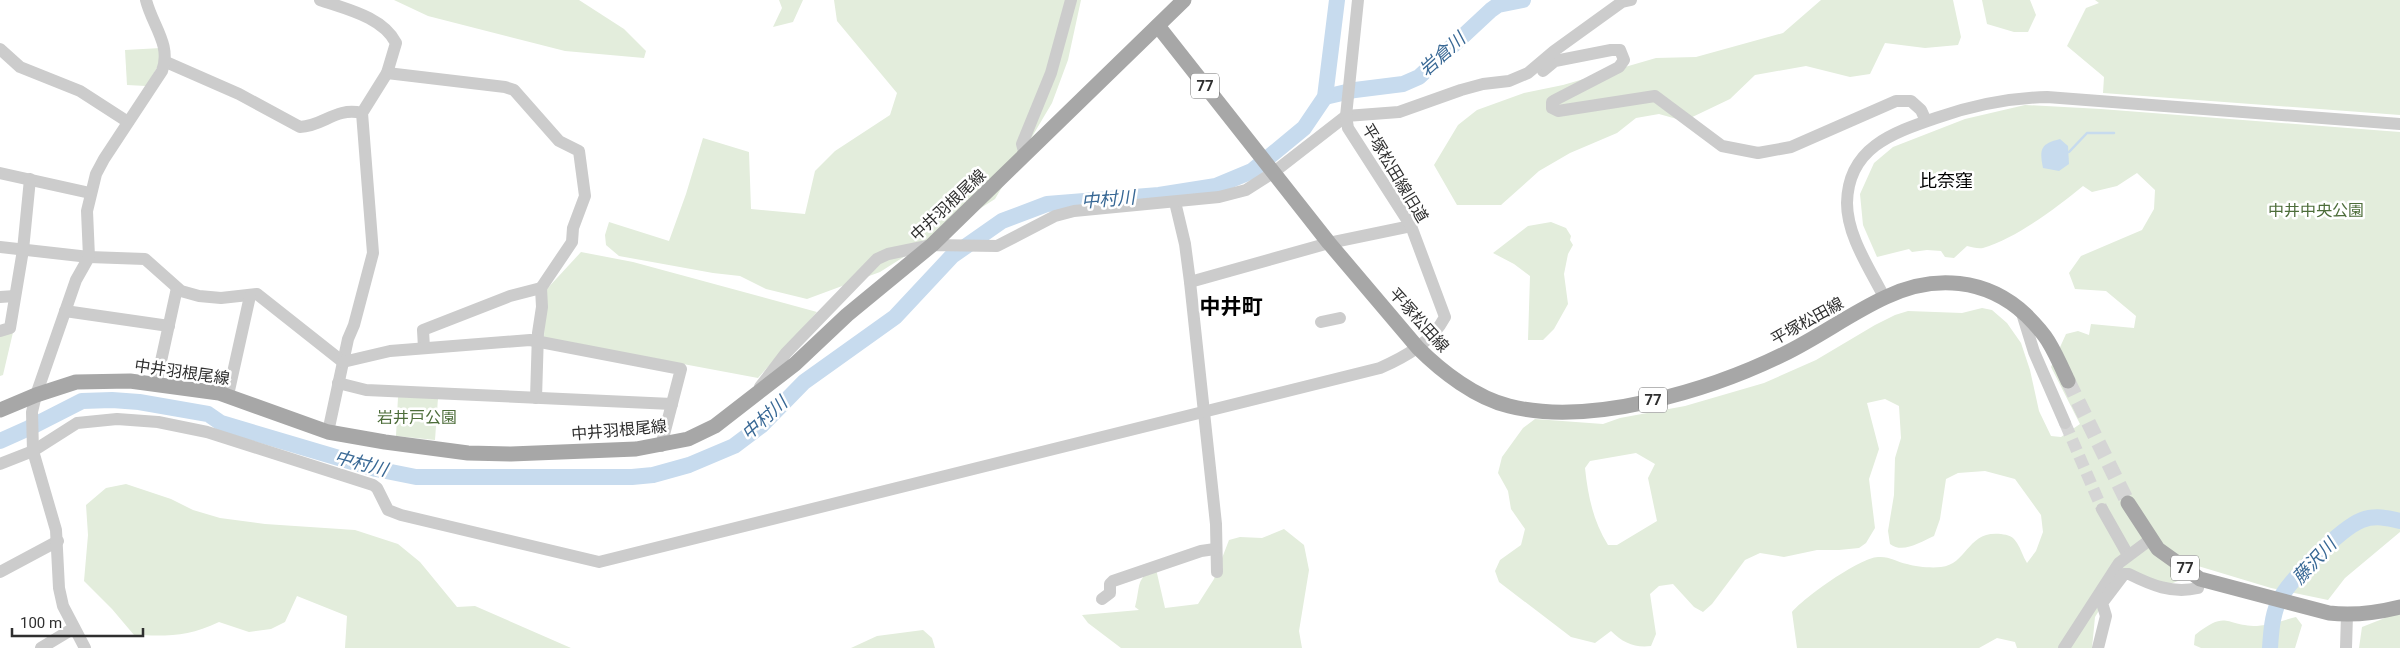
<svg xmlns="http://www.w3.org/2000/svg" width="2400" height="648" font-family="Roboto,'Noto Sans JP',sans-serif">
  <rect width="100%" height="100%" fill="#fff"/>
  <g fill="#e3eddc" fill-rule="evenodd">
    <path d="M394,0h185l45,29 22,22 -2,7 -79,-7 -137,-35z"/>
    <path d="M779,0h24l-10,22 -20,5 9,-19z"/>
    <path d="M834,0h247l-13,60 -16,43 -57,96 -115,73 -73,27 -41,-10 -26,-13 -27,-3 -94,-17 -13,-11 -1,-10 4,-13 60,19 17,-47 17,-56 46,14 2,57 54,5 10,-43 20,-20 55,-36 7,-22 -60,-72z"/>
    <path d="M1821,0h132l8,37 -3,8 -33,3 -40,-5 -15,31 -20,3 -44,-11 -51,9 -25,24 -46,22 -25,-7 -23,4 -19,15 -47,20 -31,18 -38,34h-44l-23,-40 24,-40 19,-15 47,-17 39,-8 93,-27 40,-1 87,-24z"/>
    <path d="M1982,0h48l6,15 -8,17h-14l-27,-8z"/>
    <path d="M2095,0h305v115l-297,-22 1,-16 -37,-31 19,-38 13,-5z"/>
    <path d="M161,48v13l-15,25 -19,-1 -2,-35z"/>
    <path d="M2025,105l76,4 299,23v400l-55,46 -17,22 -57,-12 -73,-22 -12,1 -8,14 -13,5 -40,-17 -30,48 -3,31h-75l-2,-6 -18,-4 -18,10h-182l-5,-36c13,-15 67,-54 86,-55 11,-1 19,5 29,7 9,3 25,4 34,3 27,-3 26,-37 60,-33 7,1 12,2 16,9 4,6 6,14 10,20l9,-12 7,-19 -2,-17 -26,-36 -30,-8 -27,2 -12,6 -6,40 -6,17c-14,6 -31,18 -44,8l-2,-13 6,-36 1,-37 6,-20 -2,-32 -14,-7 -18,4 12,46 -10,30 6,49 -9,15 -7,5 -20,2h-22l-33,7 -24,-4 -15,7 -33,44 -9,8 -9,-5 -21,-23 -14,2 -9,8 6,40 -5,12c-16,2 -28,-3 -40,-15l-16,12 -24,-6 -72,-55 -4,-11 5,-11 21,-15 4,-16 -14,-20 -3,-18 -10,-18 4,-16 21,-29 12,-9 68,5 17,-6 65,-12 79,-23 52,-23 59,-35 20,-10 13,-4 54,2 20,-5 10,2 15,13 14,20 9,27 9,41 12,25 10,1 19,-13 -29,-57 15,-33 12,-3 11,4 2,-11 43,4 2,-12 -30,-25 -31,-2 -6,-16 12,-17 61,-26 12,-21 1,-19 -18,-17 -20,13 -25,6 -9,-6c-27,22 -66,52 -100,62 -5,1 -11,-1 -16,-2l-13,12 -9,-1 -4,-6 -14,-1 -15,2 -3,-3 -32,8 -14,-32 -3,-31 14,-31 19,-16 72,-28zM1636,453l19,11 -7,14 9,43 -40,24h-9c-15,-24 -20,-49 -23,-77l5,-7z"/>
    <path d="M1551,222l15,6 5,8 -1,4 3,5 -5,9 -4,20 4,30 -14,25 -11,11h-15l2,-64 -16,-12 -21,-11 35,-27z"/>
    <path d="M581,252l52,10 184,50 -59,66 -214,-40 1,-47z"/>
    <path d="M14,328l-11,47 -3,1v-43z"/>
    <path d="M398,397l40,1 -3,42 -39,-4z"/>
    <path d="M126,484l45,15 22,11 27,8 45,6 90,6 43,14 22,18 37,45 18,-1 96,42h-226l2,-32 -50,-20 -12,26 -14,7 -22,3 -30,-10c-31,15 -51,14 -85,13l-22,-26 -28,-28 4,-46 -2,-30 20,-17z"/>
    <path d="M1284,529l20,16 5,25 -10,61 3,17h-181l-33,-25 -6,-8 57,-5 -4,-3c6,-22 0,-29 21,-38l9,39 33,-4 16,-25 15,-39 11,-3 22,1z"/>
    <path d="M2400,612v36h-41l3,-21z"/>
    <path d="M2296,617l6,8 -7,23h-94l-7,-3 1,-10c33,-26 29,-9 62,-9 13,-1 27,-6 39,-9z"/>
    <path d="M923,630l9,8 3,10h-84l26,-12z"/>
  </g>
  <path fill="#c7dbee" d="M2060,139l8,7 1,18 -10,7 -16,-3c-4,-20 -2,-24 17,-29z"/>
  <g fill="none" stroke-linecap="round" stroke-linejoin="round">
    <path stroke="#c7dbee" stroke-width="2.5" d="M2069,152l18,-19h27"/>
    <g stroke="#c7dbee" stroke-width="16">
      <path d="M1325,97l30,-7 48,-6 16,-7 72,-67 7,-5 25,-5"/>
      <path d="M0,441l29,-13 53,-27 30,-1 27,2 69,12 13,9 155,46 40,8h216l21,-2 36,-10 45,-19 28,-21 42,-43 91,-65 57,-61 50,-35 45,-17 112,-9 57,-9 36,-15 52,-43 21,-31 12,-97"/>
      <path d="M2270,648c1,-15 2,-31 8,-45 9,-21 63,-75 84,-83 13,-5 26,-2 38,1"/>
    </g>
    <path stroke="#d5d5d5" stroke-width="12" stroke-dasharray="12 6" stroke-linecap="butt" d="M2065,423l37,86"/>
    <path stroke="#d5d5d5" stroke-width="15" stroke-dasharray="15 8" stroke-linecap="butt" d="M2068,381l60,122"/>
    <g stroke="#ccc" stroke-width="12">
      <path d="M320,0c26,9 63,17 76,43l-9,30 -25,40 11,140 -19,72 -6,14 -20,93"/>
      <path d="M0,49l20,18 60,24 48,31"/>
      <path d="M166,62l73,32 61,33c24,-1 35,-20 62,-14"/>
      <path d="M1543,71l12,-10 56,-11h9l4,10 -5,7 -64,33 -3,2v6l6,3 97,-15 67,50 36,7 33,-6 105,-46h15l10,9 5,11"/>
      <path d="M387,73l118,14 9,3 45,51 20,10 6,45 -12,32 -1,14 -31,46 1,19 -4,26 -2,65"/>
      <path d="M1025,155l-3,-11 29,-71 20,-73"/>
      <path d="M0,173l90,20"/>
      <path d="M1175,202l10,42 5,38 26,242 1,48"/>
      <path d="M0,247l89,10 56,2 36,32 18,5 22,2 36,-4 86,68"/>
      <path d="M1190,282l139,-39 82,-17"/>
      <path d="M0,297l15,-1"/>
      <path d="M1884,297c-14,-28 -37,-61 -37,-94 1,-55 45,-70 89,-85 37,-13 71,-20 111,-21l353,27"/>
      <path d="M2021,310l13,42 31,71"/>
      <path d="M65,311l104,15"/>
      <path d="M1321,322l19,-4"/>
      <path d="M0,331l10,-3 13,-78 7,-71"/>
      <path d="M424,348l-1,-18 87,-34 31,-8"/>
      <path d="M343,362l47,-11 140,-11 151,29 -20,77"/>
      <path d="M338,383l28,7 306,14"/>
      <path d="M156,384l21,-96"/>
      <path d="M760,387l26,-34 91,-94 11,-5 44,-9 65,1 58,-30 19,-5 145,-14 27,-7 28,-18 72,-56 53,-4 62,-22 22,-6 26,-3 19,-8 26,-22 68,-49 9,-2"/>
      <path d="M228,395l22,-99"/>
      <path d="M0,464l33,-13 44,-28 40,-4 41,3 49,10 166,53 4,3 11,22 13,5 198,47 781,-194c25,-11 52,-26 65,-51l-34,-91 -63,-98 -2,-12 12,-116"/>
      <path d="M2102,509l26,46"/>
      <path d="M0,572l58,-31"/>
      <path d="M1102,599l8,-6v-9l3,-3 88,-30 14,-2"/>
      <path d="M41,648l33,-20"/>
      <path d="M85,648l-22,-42 -4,-18 -3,-58 -23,-79 -1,-39 4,-17 40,-115 13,-23 -2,-46 9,-37 8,-15 58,-88c10,-26 -10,-46 -16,-71"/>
      <path d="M2064,648l55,-85 32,-24"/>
      <path d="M2098,648l8,-32 -4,-13 22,-29h5c22,11 43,20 69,14l2,-9"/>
      <path d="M2346,648l1,-33"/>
    </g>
    <g stroke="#a7a7a7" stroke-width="15">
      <path d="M1158,26l171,217 89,105c24,24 58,50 91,58 81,21 202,-16 275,-52 35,-17 67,-41 102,-57 48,-23 101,-19 140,18 8,8 16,16 22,26 8,13 14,27 20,40"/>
      <path d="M0,410l36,-15 40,-13 54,-1 89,12 109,39 57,10 83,11 43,1 125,-5 52,-10 27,-13 80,-62 52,-49 85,-70 252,-245"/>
      <path d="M2128,503l30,46 42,30 129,34c25,3 47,0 71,-6"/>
    </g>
  </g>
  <g text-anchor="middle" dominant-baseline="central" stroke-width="5" stroke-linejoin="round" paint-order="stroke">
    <g fill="#fff" stroke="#6d6d6d" stroke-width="1">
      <rect x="1191" y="73.5" width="28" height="25" rx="4"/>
      <rect x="1639" y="387.5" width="28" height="25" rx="4"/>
      <rect x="2171" y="555.5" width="28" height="25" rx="4"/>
    </g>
    <g font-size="15" font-weight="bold" fill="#2f2f2f">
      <text x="1205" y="86">77</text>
      <text x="1653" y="400">77</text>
      <text x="2185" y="568">77</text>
    </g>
    <g font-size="16" fill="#2f2f2f" stroke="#fff">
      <text transform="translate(1395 173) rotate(59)">平塚松田線旧道</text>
      <text transform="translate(948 205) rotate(-43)">中井羽根尾線</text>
      <text transform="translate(1419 320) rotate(48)">平塚松田線</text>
      <text transform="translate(1807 321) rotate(-29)">平塚松田線</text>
      <text transform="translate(182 372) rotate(8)">中井羽根尾線</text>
      <text transform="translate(619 430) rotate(-5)">中井羽根尾線</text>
    </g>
    <g font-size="16" fill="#4d6d3a" stroke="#fff">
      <text x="2316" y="210">中井中央公園</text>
      <text x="417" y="417">岩井戸公園</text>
    </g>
    <g font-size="18" font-style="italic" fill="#386895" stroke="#fff">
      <text transform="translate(1442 54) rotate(-42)">岩倉川</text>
      <text transform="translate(1108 199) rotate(-5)">中村川</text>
      <text transform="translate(764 418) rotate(-42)">中村川</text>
      <text transform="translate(361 463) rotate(15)">中村川</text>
      <text transform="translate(2314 561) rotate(-47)">藤沢川</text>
    </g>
    <g font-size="18" fill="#000" stroke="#fff">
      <text x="1946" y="180">比奈窪</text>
    </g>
    <g font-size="21" font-weight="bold" fill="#000" stroke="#fff">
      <text x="1231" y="307">中井町</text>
    </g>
  </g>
  <path d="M12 628v8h131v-8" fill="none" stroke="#2f2f2f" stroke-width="2.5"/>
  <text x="20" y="628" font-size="15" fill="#2f2f2f" stroke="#ffffff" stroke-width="4" paint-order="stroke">100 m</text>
</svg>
